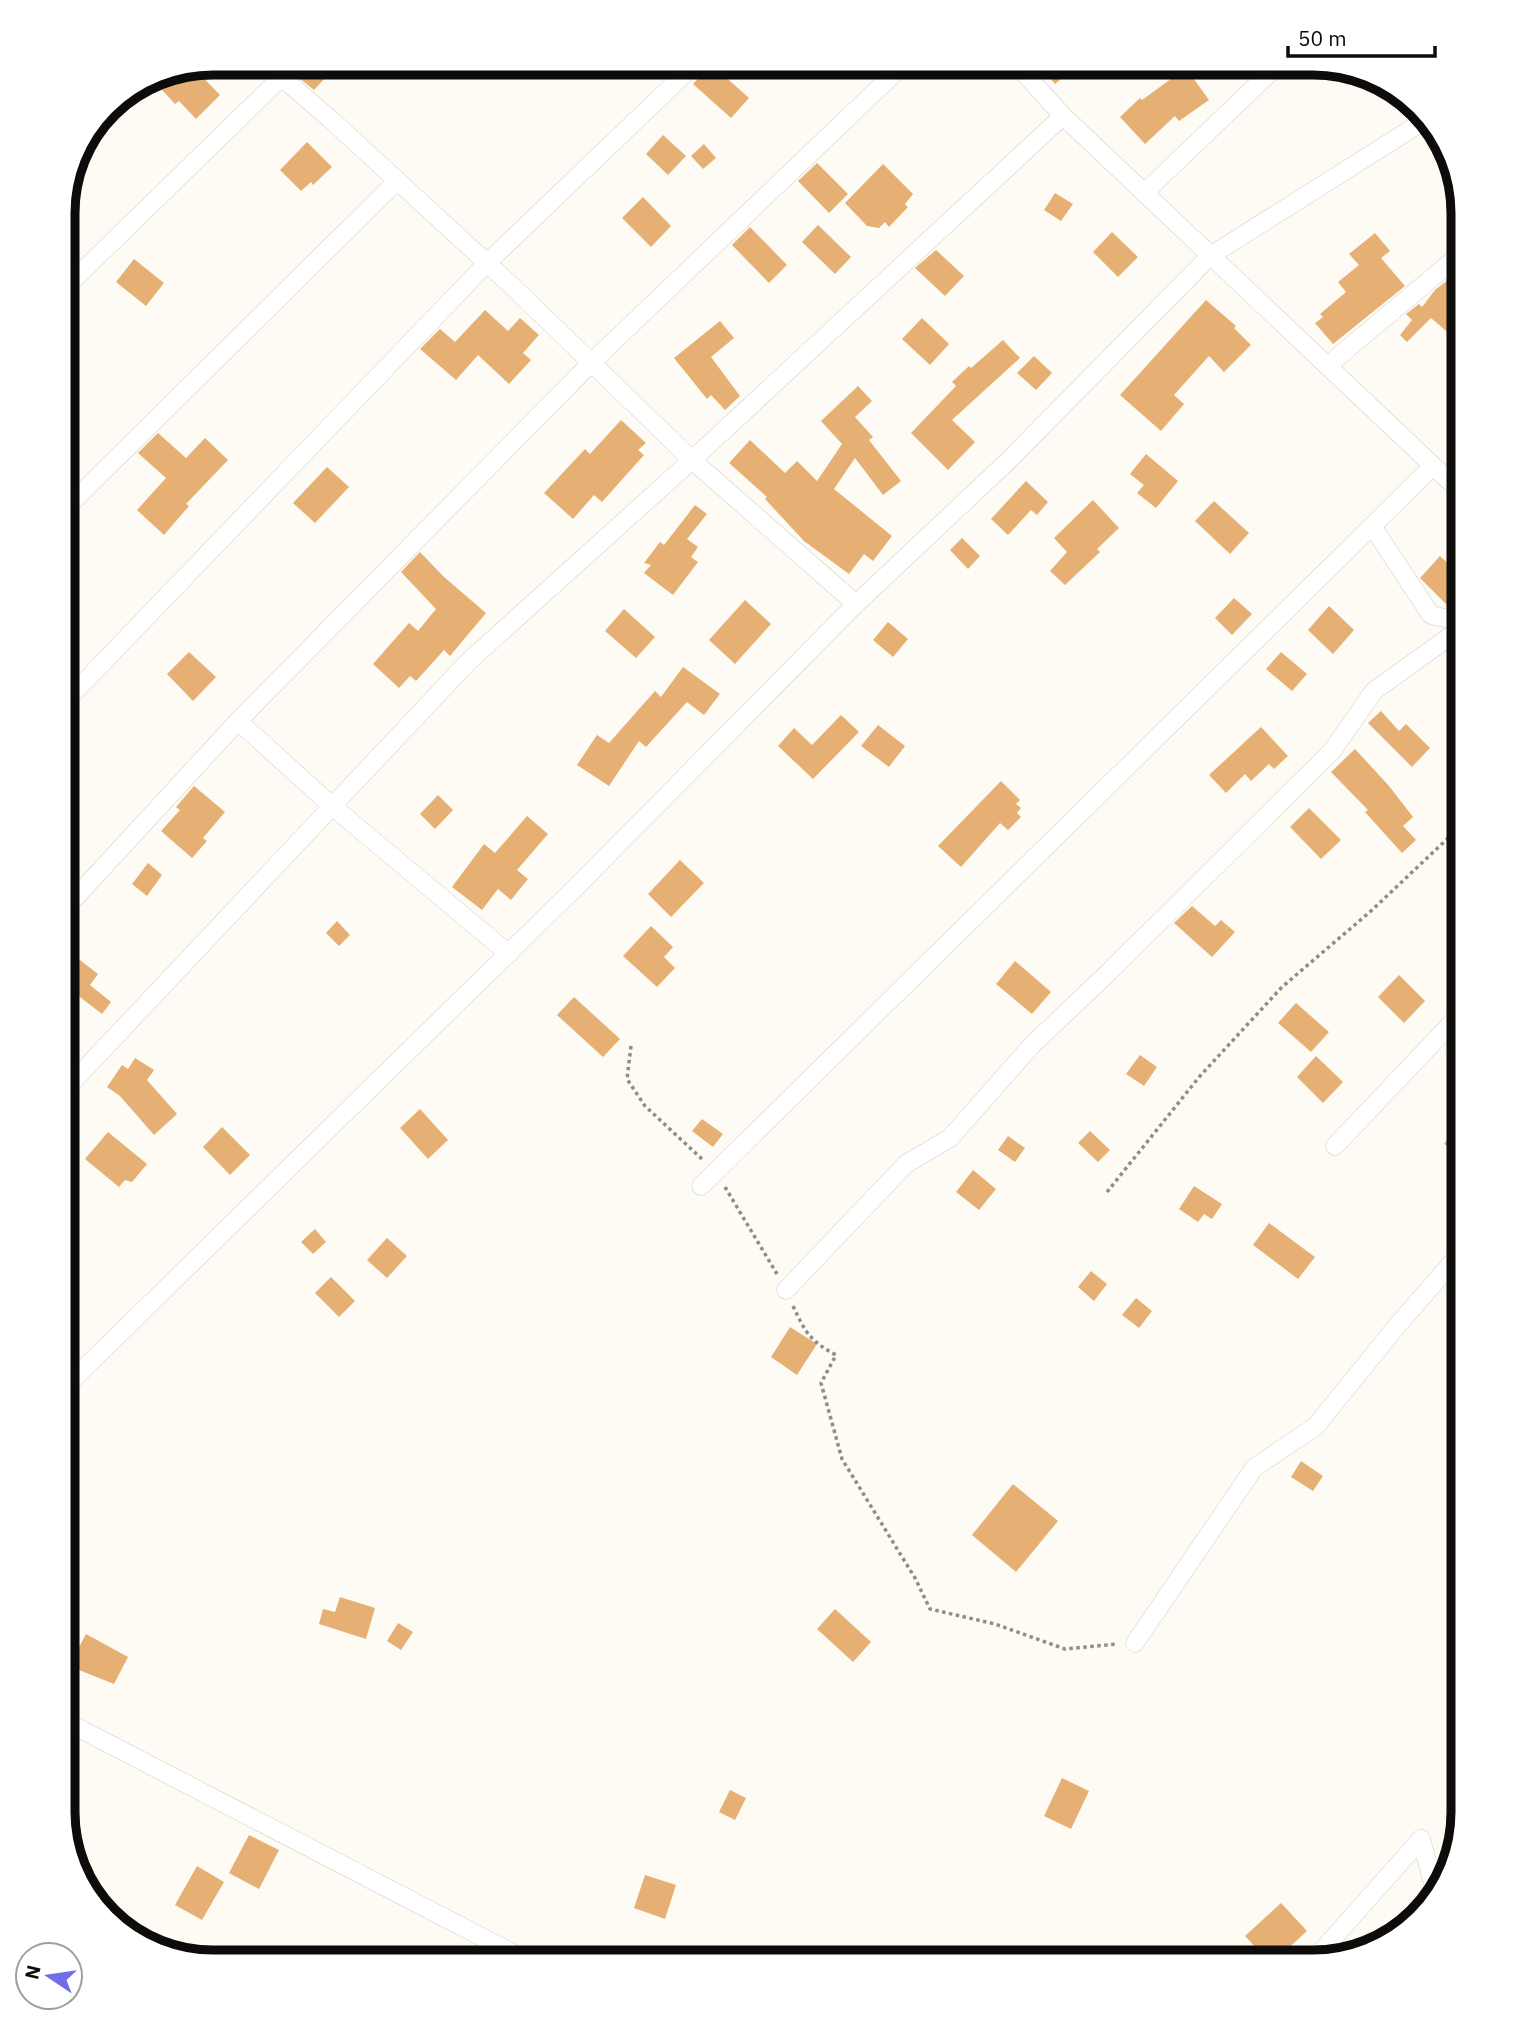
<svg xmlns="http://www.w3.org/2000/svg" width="1526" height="2025" font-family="'IBM Plex Sans',sans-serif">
  <rect width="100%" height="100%" fill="#fefbf4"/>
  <g fill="#e6b075">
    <path d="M307,63h32l-25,27 -16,-13 6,-6z"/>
    <path d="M1037,63h43l-25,21z"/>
    <path d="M711,64l38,34 -18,20 -38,-34z"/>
    <path d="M193,67l27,28 -24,24 -17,-18 -4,3 -13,-14 21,-21z"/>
    <path d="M1186,68l23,32 -30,21 -4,-5 -30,28 -25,-27 20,-19 2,2z"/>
    <path d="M663,135l23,21 -18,19 -22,-21z"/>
    <path d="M307,142l25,25 -19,18 -2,-3 -10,9 -21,-21z"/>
    <path d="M704,144l12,14 -13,11 -12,-13z"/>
    <path d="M817,163l31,31 -19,19 -31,-32z"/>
    <path d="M883,164l30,30 -8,10 3,3 -19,20 -4,-5 -6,6 -12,-2 -22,-23z"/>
    <path d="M1055,193l18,11 -12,17 -17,-11z"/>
    <path d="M643,197l28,29 -20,21 -29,-29z"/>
    <path d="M818,225l33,32 -16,17 -33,-32z"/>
    <path d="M750,227l37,38 -18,18 -37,-38z"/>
    <path d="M1112,232l26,25 -20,20 -25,-25z"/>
    <path d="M1375,233l15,18 -9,7 24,28 -72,58 -18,-21 8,-6 -3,-3 26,-22 -8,-10 21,-17 -10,-11z"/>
    <path d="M936,250l28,26 -19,20 -30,-28z"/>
    <path d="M134,259l30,24 -18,23 -30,-24z"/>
    <path d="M1448,280l11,9 -10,13 14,11v9l-11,14 -21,-18 -24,24 -7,-7 12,-15 -6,-6 13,-10 3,3 13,-17z"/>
    <path d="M1206,300l30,26 -2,2 17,17 -27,27 -15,-16 -35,39 10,9 -23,27 -41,-36z"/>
    <path d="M485,310l23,21 12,-13 19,17 -16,18 8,7 -22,24 -31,-29 -22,25 -36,-31 20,-20 15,13z"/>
    <path d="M922,318l27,26 -19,21 -28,-26z"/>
    <path d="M720,321l14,17 -23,19 29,39 -15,14 -14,-15 -4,4 -33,-41z"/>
    <path d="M1003,340l17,18 -68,62 23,22 -27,28 -37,-37 45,-47 -4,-4 17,-16 2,2z"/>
    <path d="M1034,356l18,17 -16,17 -19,-17z"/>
    <path d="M858,386l14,15 -17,16 18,20 -4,3 32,41 -18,14 -28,-37 -21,31 58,47 -19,25 -9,-7 -15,20 -45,-33 -39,-42 2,-2 -38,-34 21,-23 35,33 12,-12 20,20 25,-37 -21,-23z"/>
    <path d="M621,420l25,23 -8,7 6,5 -42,47 -8,-7 -21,24 -29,-26 41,-44 5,5z"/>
    <path d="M158,433l28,25 19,-20 23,22 -42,44 3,2 -25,29 -27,-25 29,-32 -28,-25z"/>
    <path d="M1146,454l32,27 -22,27 -19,-15 7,-8 -14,-11z"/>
    <path d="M327,467l22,20 -34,36 -22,-20z"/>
    <path d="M1026,481l22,21 -11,13 -6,-5 -23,25 -17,-16z"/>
    <path d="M1093,500l26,28 -22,21 3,3 -35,33 -15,-14 17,-19 -13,-14z"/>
    <path d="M1214,501l35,32 -19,21 -35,-33z"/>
    <path d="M695,505l12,9 -20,25 11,8 -7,10 7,5 -25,33 -29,-22 7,-8 -7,-2 16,-21 4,3z"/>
    <path d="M962,538l18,18 -12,13 -18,-19z"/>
    <path d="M420,552l24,25 42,36 -36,43 -6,-6 -28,31 -6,-5 -11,12 -26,-24 36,-41 9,8 18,-22 -35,-37z"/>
    <path d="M1440,556l17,16 -5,5 11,11v15l-6,6 -8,-2 -29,-29z"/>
    <path d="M1234,598l18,16 -20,21 -17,-17z"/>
    <path d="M745,600l26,24 -36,40 -26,-24z"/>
    <path d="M1329,606l25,24 -21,24 -25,-24z"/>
    <path d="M624,609l31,28 -19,21 -31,-27z"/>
    <path d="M888,622l20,17 -15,18 -20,-17z"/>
    <path d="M189,652l27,25 -23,24 -26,-27z"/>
    <path d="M1281,652l26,22 -15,17 -26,-22z"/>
    <path d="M683,667l37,27 -16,21 -17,-13 -41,45 -7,-6 -30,45 -32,-21 20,-30 12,8 46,-52 6,6z"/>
    <path d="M1381,711l18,20 7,-7 24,24 -18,19 -44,-44z"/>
    <path d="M841,715l18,17 -46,47 -35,-33 16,-18 18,17z"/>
    <path d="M878,725l27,21 -16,21 -28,-21z"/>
    <path d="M1261,727l27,29 -14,13 -5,-5 -18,17 -6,-7 -19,19 -17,-18z"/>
    <path d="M1355,749l34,37 24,31 -10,9 13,14 -14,13 -37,-41 3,-2 -37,-38z"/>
    <path d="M1001,781l19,19 -4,4 5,4 -4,5 4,4 -13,13 -8,-7 -39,44 -23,-21z"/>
    <path d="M194,786l31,26 -22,26 4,3 -15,17 -31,-27 19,-21 -4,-3z"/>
    <path d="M438,795l15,15 -18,19 -15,-15z"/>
    <path d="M1309,808l32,32 -20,19 -31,-32z"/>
    <path d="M527,816l21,18 -31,36 11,9 -17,21 -13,-11 -16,21 -30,-23 32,-43 11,9z"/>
    <path d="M680,860l24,23 -33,34 -23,-23z"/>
    <path d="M148,863l14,12 -15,21 -15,-12z"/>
    <path d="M1192,906l23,20 6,-6 14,12 -23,25 -38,-34z"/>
    <path d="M337,921l13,14 -11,11 -13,-13z"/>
    <path d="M651,926l22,21 -9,10 11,11 -18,19 -34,-31z"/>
    <path d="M80,960l18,14 -8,11 21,17 -9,12 -39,-30z"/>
    <path d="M1015,961l36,31 -19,22 -36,-30z"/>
    <path d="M1399,975l26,26 -21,22 -26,-26z"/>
    <path d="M574,997l46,42 -17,18 -46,-42z"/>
    <path d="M1296,1003l33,29 -18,20 -33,-29z"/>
    <path d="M1140,1055l17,12 -13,19 -18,-12z"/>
    <path d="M1316,1056l27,26 -20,21 -26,-26z"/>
    <path d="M135,1058l19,12 -7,10 30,34 -23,21 -34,-39 -13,-9 15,-22 6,4z"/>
    <path d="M420,1109l28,31 -20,19 -28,-31z"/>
    <path d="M1463,1118v40l-19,-14z"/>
    <path d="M702,1119l21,15 -10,13 -21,-16z"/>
    <path d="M222,1127l28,28 -20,20 -27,-28z"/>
    <path d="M1090,1131l20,19 -12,12 -20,-19z"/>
    <path d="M108,1132l39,32 -15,18 -7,-2 -6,7 -34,-28z"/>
    <path d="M1008,1136l17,12 -10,14 -17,-12z"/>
    <path d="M973,1170l23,19 -17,21 -23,-18z"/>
    <path d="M1194,1186l28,18 -10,15 -8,-5 -6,8 -19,-13z"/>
    <path d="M1269,1223l46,34 -17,22 -45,-34z"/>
    <path d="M315,1229l11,13 -13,12 -12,-12z"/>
    <path d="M387,1238l20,18 -20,22 -20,-18z"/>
    <path d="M1091,1271l16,13 -13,17 -16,-14z"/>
    <path d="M331,1277l24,24 -16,16 -24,-24z"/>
    <path d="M1136,1298l16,13 -13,17 -17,-13z"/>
    <path d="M790,1327l27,17 -20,31 -26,-18z"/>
    <path d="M1301,1461l22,15 -10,15 -22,-14z"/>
    <path d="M1013,1484l45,37 -42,51 -44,-37z"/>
    <path d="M340,1597l35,11 -9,31 -47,-15 4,-15 12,3z"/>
    <path d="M835,1609l36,33 -18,20 -36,-33z"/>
    <path d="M398,1623l15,9 -12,18 -14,-9z"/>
    <path d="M86,1634l42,23 -14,27 -45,-18z"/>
    <path d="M1062,1778l27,13 -18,38 -27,-13z"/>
    <path d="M730,1790l16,8 -11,22 -16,-8z"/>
    <path d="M249,1835l30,15 -20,39 -30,-16z"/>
    <path d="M197,1866l27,16 -22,38 -27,-15z"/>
    <path d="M645,1875l31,10 -11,34 -31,-11z"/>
    <path d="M1281,1903l26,28 -34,31h-4l-24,-26z"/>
  </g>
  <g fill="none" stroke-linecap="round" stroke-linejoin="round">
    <g stroke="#d0cdc6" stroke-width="19">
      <g id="street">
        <path d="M265,63l64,55 183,168 180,174 164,144"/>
        <path d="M1015,63l48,53 400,378"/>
        <path d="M1144,193l136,-130"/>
        <path d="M63,290l233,-227"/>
        <path d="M1327,366l136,-114"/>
        <path d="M63,511l334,-330"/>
        <path d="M1372,526l59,89 32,7"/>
        <path d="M63,704l424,-441 209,-200"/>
        <path d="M238,721l94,85 177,148"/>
        <path d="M63,911l175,-190 354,-359 313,-299"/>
        <path d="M63,1092l406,-431 223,-201 371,-344"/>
        <path d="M1335,1146l128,-135"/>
        <path d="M701,1186l732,-720"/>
        <path d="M786,1290l120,-126 44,-26 82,-93 77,-73 223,-221 42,-60 89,-64"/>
        <path d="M63,1389l513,-502 280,-283 152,-143 202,-205 217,-137"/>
        <path d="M1135,1643l119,-175 62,-42 80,-99 67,-77"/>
        <path d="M63,1720l467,242"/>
        <path d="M63,1747l12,-20"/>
        <path d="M1421,1839l15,55"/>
        <path d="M1315,1962l5,-9 101,-114"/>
      </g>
    </g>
    <g stroke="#8f8d88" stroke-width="3.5" stroke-dasharray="3.5 3.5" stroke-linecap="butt">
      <path d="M631,1046l-4,33 18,27 58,54"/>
      <path d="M725,1187l52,87"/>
      <path d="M1107,1192l93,-116 82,-89 89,-76 92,-87"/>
      <path d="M793,1306c12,26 17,35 43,49l-15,28 21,76 73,119 15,31 65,15 70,25 52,-5"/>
    </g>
    <use href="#street" stroke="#fff" stroke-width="18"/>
  </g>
  <path d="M0 0H1526V2025H0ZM213 75H1313A138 138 0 0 1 1451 213V1812A138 138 0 0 1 1313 1950H213A138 138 0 0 1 75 1812V213A138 138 0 0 1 213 75Z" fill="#fff" fill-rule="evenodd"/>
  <path fill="none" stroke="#0d0c0a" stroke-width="9" d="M213 75H1313A138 138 0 0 1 1451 213V1812A138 138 0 0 1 1313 1950H213A138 138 0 0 1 75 1812V213A138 138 0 0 1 213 75Z"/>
  <g transform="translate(49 1976) rotate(283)"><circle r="33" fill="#ffffff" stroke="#9e9e9d" stroke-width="2"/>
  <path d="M0-5L12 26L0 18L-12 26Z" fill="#716ce7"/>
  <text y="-10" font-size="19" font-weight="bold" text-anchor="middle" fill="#0d0c0a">N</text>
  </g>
  <path d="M1288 46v10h147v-10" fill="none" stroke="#0d0c0a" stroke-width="3.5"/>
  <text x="1298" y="46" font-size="21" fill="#0d0c0a" stroke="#ffffff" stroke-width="5" paint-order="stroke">50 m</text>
</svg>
